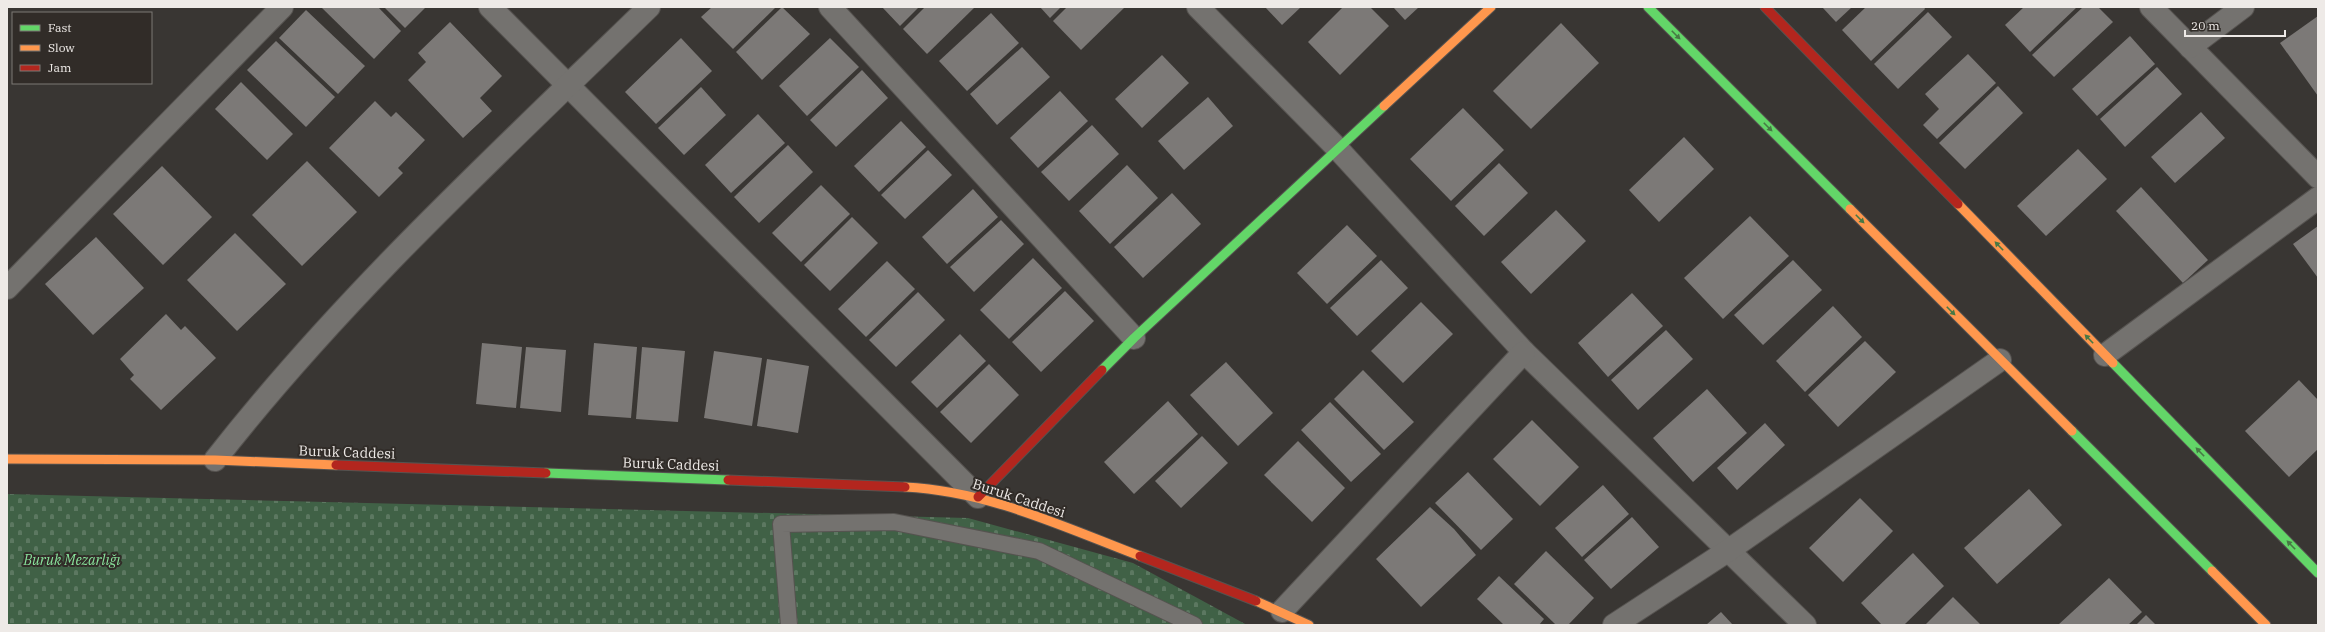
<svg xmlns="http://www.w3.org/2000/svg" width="2325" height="632" font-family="'IBM Plex Serif',serif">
  <defs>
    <pattern id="cemetery-stones" width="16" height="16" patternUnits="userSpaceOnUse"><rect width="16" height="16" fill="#406146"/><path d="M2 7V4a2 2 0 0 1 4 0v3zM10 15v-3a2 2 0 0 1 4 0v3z" fill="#5c7861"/></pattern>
  </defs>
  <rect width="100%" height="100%" fill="#393633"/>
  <path fill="url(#cemetery-stones)" d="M7,494l961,24 165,45 114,62h-1240z"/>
  <g fill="#7c7977">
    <path d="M321,7h57l23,24 -27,28z"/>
    <path d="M384,7h42l-21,21z"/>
    <path d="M712,7h64l-43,42 -32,-32z"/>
    <path d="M782,7l28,27 -48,46 -26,-28z"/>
    <path d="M882,7h37l-19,19z"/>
    <path d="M925,7h50l-48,47 -24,-25z"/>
    <path d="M1040,7h21l-11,11z"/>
    <path d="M1067,7h58l-44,43 -28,-29z"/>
    <path d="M1265,7h36l-19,18z"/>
    <path d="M1343,7h27l19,19 -49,49 -32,-33z"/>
    <path d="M1393,7h26l-14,13z"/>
    <path d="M1822,7h30l-16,15z"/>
    <path d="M1866,7h58l1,2 -54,52 -29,-31z"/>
    <path d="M2024,7h53l-47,45 -25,-27z"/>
    <path d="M2083,7h15l15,15 -59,55 -22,-22z"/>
    <path d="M306,10l59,56 -27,28 -59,-56z"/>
    <path d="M1928,12l24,25 -54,52 -24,-25z"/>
    <path d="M991,13l28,30 -52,48 -28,-30z"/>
    <path d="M2318,16v80l-38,-53z"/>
    <path d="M450,22l52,54 -22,22 12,13 -29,27 -55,-58 18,-18 -8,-9z"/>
    <path d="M1561,23l38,40 -68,66 -38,-38z"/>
    <path d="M2130,36l25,28 -58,52 -25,-27z"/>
    <path d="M681,38l31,33 -56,53 -31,-32z"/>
    <path d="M830,38l29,29 -52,49 -28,-30z"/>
    <path d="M276,41l59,56 -29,30 -59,-57z"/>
    <path d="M1022,47l28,30 -53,48 -27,-31z"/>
    <path d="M1968,54l28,29 -59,56 -14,-14 16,-16 -14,-15z"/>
    <path d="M1162,55l27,28 -47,45 -27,-29z"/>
    <path d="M2157,67l25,27 -57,53 -25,-28z"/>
    <path d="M862,70l26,28 -52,49 -26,-27z"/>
    <path d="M241,82l52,52 -26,26 -52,-51z"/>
    <path d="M1998,86l25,27 -58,56 -26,-26z"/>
    <path d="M701,87l25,28 -42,40 -26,-27z"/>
    <path d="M1060,91l28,30 -50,47 -28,-30z"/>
    <path d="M1208,97l25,29 -49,44 -26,-29z"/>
    <path d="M375,101l16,16 5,-5 29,28 -27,28 5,5 -24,24 -50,-49z"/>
    <path d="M1463,108l41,42 -53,51 -41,-42z"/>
    <path d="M2201,112l24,26 -50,45 -24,-26z"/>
    <path d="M758,114l27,29 -54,50 -26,-28z"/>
    <path d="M901,121l25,26 -47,45 -25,-26z"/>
    <path d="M1092,125l27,29 -50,47 -28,-29z"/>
    <path d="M1684,137l30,32 -55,53 -30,-32z"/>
    <path d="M788,145l25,27 -54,51 -25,-26z"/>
    <path d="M2078,149l29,30 -61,57 -29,-30z"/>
    <path d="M928,150l24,25 -47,44 -24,-24z"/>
    <path d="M307,161l50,51 -55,54 -50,-51z"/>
    <path d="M1499,163l29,30 -44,43 -29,-30z"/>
    <path d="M1127,165l31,33 -48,46 -31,-33z"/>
    <path d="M162,166l50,51 -49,48 -50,-51z"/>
    <path d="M821,185l29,29 -49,48 -29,-29z"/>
    <path d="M2141,187l67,73 -25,23 -67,-72z"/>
    <path d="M973,189l25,28 -51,47 -25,-27z"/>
    <path d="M1172,193l29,31 -58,54 -29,-31z"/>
    <path d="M1556,210l30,31 -55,53 -30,-32z"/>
    <path d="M1750,216l39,40 -66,63 -39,-41z"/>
    <path d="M852,217l26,26 -48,48 -26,-26z"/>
    <path d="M1001,220l23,24 -50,48 -24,-25z"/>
    <path d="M1347,225l30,31 -50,48 -30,-31z"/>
    <path d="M2318,226v52l-25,-34z"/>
    <path d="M235,233l51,51 -49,47 -50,-51z"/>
    <path d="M96,237l48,51 -51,47 -48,-51z"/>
    <path d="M1033,258l29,30 -53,51 -29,-29z"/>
    <path d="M1381,260l27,28 -51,48 -27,-28z"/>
    <path d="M1793,260l29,30 -59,55 -29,-30z"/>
    <path d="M887,261l28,28 -49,48 -28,-28z"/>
    <path d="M1065,291l29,30 -53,51 -29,-30z"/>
    <path d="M918,292l27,28 -49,47 -27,-27z"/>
    <path d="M1632,293l31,33 -55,51 -30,-34z"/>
    <path d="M1421,302l32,32 -50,49 -32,-32z"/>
    <path d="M1833,306l29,31 -57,55 -29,-31z"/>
    <path d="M166,314l15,16 4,-4 31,32 -55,52 -31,-31 4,-4 -14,-16z"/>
    <path d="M1666,330l27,29 -55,51 -27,-30z"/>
    <path d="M960,334l26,27 -49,47 -26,-26z"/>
    <path d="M1865,341l31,31 -58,55 -30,-32z"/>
    <path d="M482,343l40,4 -6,61 -40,-4z"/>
    <path d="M594,343l43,4 -6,71 -43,-3z"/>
    <path d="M526,347l40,3 -5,62 -41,-4z"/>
    <path d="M642,347l43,4 -7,71 -42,-3z"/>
    <path d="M714,351l48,7 -10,68 -48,-8z"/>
    <path d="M767,359l42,7 -11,67 -41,-7z"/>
    <path d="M1226,362l47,51 -35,33 -48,-51z"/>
    <path d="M989,364l30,31 -48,48 -31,-31z"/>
    <path d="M1363,370l51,52 -30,28 -50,-51z"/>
    <path d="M2299,380l19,20v49l-29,28 -44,-46z"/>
    <path d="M1707,389l40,44 -54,49 -40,-44z"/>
    <path d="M1168,401l30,33 -64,60 -30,-32z"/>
    <path d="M1330,402l51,52 -30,28 -50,-52z"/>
    <path d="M1532,420l47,47 -39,39 -47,-47z"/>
    <path d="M1765,423l20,22 -48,45 -20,-22z"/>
    <path d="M1202,436l26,27 -47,45 -26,-27z"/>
    <path d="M1298,441l47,47 -33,34 -48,-47z"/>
    <path d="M1468,472l45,47 -32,31 -46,-47z"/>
    <path d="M1603,485l26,29 -47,43 -27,-29z"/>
    <path d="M2029,489l33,36 -65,59 -33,-36z"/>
    <path d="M1860,498l33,33 -50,51 -34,-34z"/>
    <path d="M1430,507l24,22 22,26 -55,52 -45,-48z"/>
    <path d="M1632,517l27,30 -48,42 -27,-29z"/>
    <path d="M1546,551l48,47 -26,27h-12l-42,-41z"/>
    <path d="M1913,553l31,33 -40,39h-22l-21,-22z"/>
    <path d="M1499,576l45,43 -5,6h-35l-27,-26z"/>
    <path d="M2109,578l33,34 -14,13h-70z"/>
    <path d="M1953,597l28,28h-56z"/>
    <path d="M1721,612l12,13h-27z"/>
    <path d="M2146,615l10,10h-20z"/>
  </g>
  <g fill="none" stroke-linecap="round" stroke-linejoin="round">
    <g stroke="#565350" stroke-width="18">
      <path id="lane" d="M789,625l-8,-101 113,-2 145,29 155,74"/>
    </g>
    <g stroke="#565350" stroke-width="24">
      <g id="street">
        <path d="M490,7l488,490"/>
        <path d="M830,7l304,331"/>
        <path d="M1198,7l139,141 187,204 281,273"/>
        <path d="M2151,7l167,170"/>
        <path d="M2190,47l53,-40"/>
        <path d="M7,288l275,-281"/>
        <path d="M2105,355l213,-157"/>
        <path d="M215,460c129,-165 284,-307 434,-453"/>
        <path d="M1282,611l242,-259"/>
        <path d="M1614,625l115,-75 271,-190"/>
      </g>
    </g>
    <g stroke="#565350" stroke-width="11">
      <g id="fast">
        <path d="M1648,7l202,202"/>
        <path d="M2113,363l205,210"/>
        <path d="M1102,370l32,-32 250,-232"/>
        <path d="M2072,431l140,140"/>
        <path d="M546,473l182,7"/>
      </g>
    </g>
    <g stroke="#565350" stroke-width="11">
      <g id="slow">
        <path d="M1384,106l107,-99"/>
        <path d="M1958,204l155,159"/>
        <path d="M1850,209l222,222"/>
        <path d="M7,459l208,1 121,5"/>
        <path d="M905,487c83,4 159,40 235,69"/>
        <path d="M2212,571l54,54"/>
        <path d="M1256,601l53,24"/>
      </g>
    </g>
    <g stroke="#565350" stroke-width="11">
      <g id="jam">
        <path d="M1765,7l193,197"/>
        <path d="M336,465l210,8"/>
        <path d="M728,480l177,7"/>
        <path d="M978,497l124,-127"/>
        <path d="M1140,556l116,45"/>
      </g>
    </g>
    <use href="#lane" stroke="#74726f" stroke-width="16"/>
    <use href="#street" stroke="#74726f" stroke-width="22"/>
    <use href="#fast" stroke="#63d668" stroke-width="9"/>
    <use href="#slow" stroke="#ff974d" stroke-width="9"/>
    <use href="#jam" stroke="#b3261e" stroke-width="9"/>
  </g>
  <defs><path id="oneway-solid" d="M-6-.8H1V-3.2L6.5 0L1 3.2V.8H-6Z"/></defs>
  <g fill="#487845">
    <use href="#oneway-solid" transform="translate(1676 35) rotate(45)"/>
    <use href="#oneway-solid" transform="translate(1768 127) rotate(45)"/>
    <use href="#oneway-solid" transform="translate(1860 219) rotate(45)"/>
    <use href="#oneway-solid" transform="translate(1999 246) rotate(-134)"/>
    <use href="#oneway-solid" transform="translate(1951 311) rotate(45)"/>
    <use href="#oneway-solid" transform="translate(2089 339) rotate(-134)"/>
    <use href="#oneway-solid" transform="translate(2200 452) rotate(-134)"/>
    <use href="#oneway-solid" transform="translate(2291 545) rotate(-134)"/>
  </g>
  <g text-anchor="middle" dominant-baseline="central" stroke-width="4" stroke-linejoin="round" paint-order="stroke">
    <g font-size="14" fill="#eeeae7" stroke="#312c28">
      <text transform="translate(347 452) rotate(2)">Buruk Caddesi</text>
      <text transform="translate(671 464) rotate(2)">Buruk Caddesi</text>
      <text transform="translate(1019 498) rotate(18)">Buruk Caddesi</text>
    </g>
    <g font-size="14" font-style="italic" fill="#89e39c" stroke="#312c28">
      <text x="72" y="560">Buruk Mezarlığı</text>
    </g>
  </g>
  <rect width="2325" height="632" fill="none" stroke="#eeeae7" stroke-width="16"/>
  <rect x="12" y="12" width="140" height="72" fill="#312c28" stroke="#7d7874"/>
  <rect x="20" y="25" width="20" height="6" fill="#63d668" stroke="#7d7874"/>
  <text x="48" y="32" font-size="12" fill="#eeeae7">Fast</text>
  <rect x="20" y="45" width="20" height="6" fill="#ff974d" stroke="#7d7874"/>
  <text x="48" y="52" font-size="12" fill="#eeeae7">Slow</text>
  <rect x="20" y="65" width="20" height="6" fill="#b3261e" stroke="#7d7874"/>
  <text x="48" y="72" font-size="12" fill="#eeeae7">Jam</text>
  <path d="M2185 30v6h100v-6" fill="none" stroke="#eeeae7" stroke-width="2"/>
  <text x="2191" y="30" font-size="12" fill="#eeeae7" stroke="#312c28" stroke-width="3" paint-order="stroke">20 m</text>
</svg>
